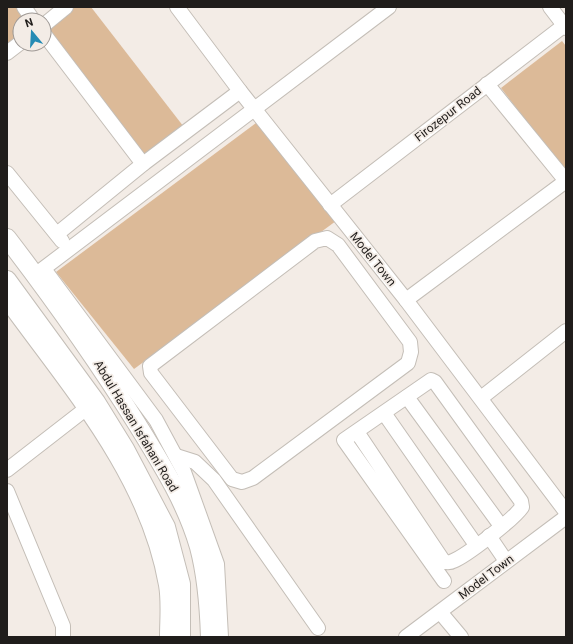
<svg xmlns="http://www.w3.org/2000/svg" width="573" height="644" font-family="Roboto,sans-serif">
  <rect width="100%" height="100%" fill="#f3ece6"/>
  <g fill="#dcba98">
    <path d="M7,7h17l9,13h-13v23l-13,10z"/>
    <path d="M66,7h25l96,124 -44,33 -99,-139z"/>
    <path d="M562,41l4,5v127l-65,-85z"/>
    <path d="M256,123l80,98 -202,148 -78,-97z"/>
  </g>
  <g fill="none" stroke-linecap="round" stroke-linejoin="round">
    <g stroke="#c4beb7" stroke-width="16">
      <g id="minor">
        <path d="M24,7l9,13"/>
        <path d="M177,7l63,84 166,209 160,212"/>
        <path d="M550,7l16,21"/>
        <path d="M44,25l22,-18"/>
        <path d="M44,34l99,130"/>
        <path d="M7,53l13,-10"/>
        <path d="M7,173l55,68"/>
        <path d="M330,205l236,-181"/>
        <path d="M57,234l86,-70 97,-73"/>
        <path d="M327,238l11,7 72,97 1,10 -3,11 -155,115 -11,4 -10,-3 -81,-106 -1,-7 165,-125z"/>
        <path d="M44,269l112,151 28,52 33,92 4,73"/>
        <path d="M35,275l354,-268"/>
        <path d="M406,300l160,-119 -79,-97"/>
        <path d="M7,302c63,87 140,174 159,283 3,17 1,35 1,52"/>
        <path d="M407,397l94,129"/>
        <path d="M481,398l85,-67"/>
        <path d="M384,413l92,132"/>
        <path d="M357,432l87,130c3,0 6,1 9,-1 13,-5 61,-42 69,-54l-1,-6 -86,-119 -4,-2 -87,60 100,141"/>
        <path d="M176,456l19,6 19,18 104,148"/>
        <path d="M7,470l85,-66"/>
        <path d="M7,491l56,135v11"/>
        <path d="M489,536l17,25"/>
        <path d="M440,612l21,25"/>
        <path d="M406,637l160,-120"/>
      </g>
    </g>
    <g stroke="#c4beb7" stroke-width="20">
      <g id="major">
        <path d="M7,238c46,60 90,122 130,186 24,39 49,78 62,123 8,30 10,59 11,90"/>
        <path d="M7,280l89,122 29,47 41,78 15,57v53"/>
      </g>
    </g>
    <use href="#minor" stroke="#fff" stroke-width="14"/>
    <use href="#major" stroke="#fff" stroke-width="18"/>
  </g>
  <g text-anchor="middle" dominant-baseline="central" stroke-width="3.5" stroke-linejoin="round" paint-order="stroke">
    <g font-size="12" fill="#201d1b" stroke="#f3ece6">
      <text transform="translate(448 114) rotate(-38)">Firozepur Road</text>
      <text transform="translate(373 259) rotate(51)">Model Town</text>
      <text transform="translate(136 426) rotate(59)">Abdul Hassan Isfahani Road</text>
      <text transform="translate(486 577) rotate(-37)">Model Town</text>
    </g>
  </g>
  <rect width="573" height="644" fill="none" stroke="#201d1b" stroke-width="16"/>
  <g transform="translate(32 32) rotate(342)"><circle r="19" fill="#f3ece6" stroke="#9f9995"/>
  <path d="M0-3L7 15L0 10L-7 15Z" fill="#258bb4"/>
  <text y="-6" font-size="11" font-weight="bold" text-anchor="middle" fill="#201d1b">N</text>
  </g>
</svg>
